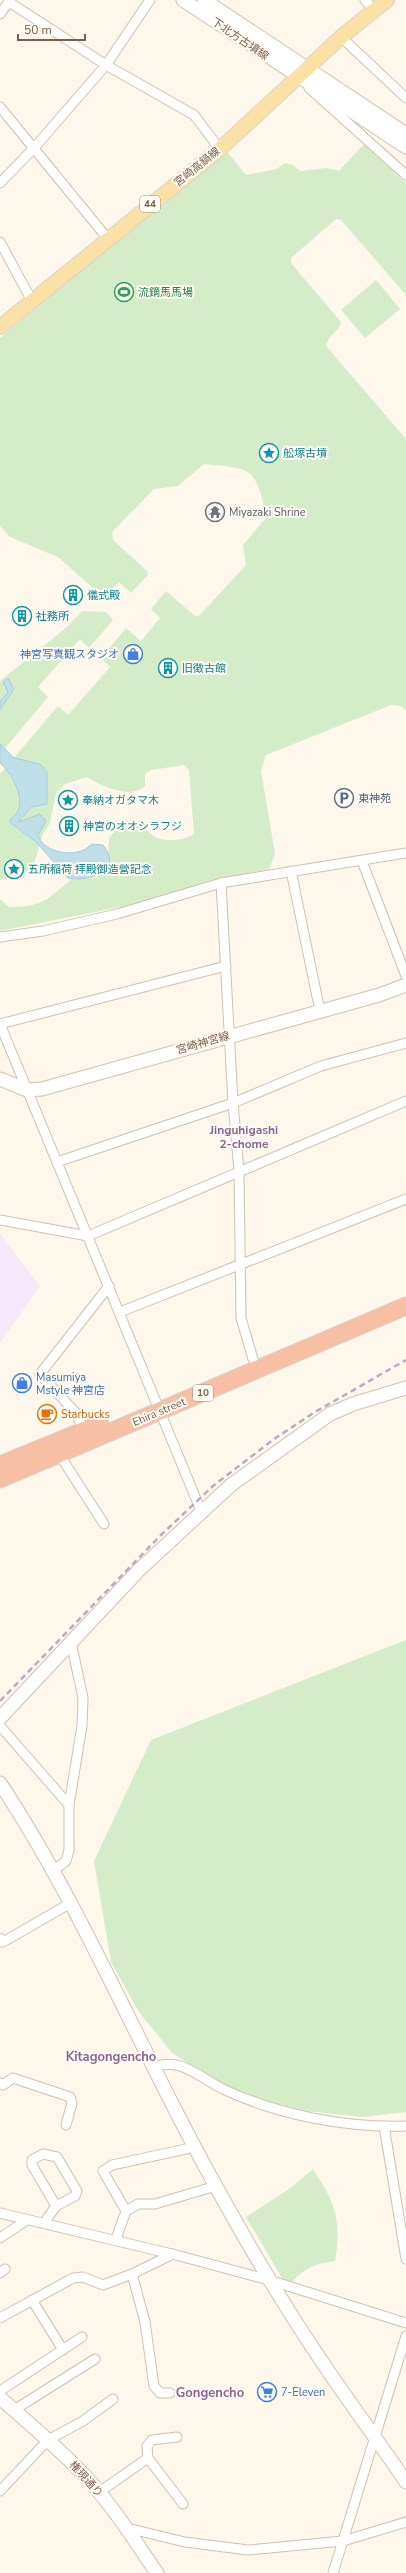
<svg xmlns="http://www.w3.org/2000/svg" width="406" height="2573" font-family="'Nunito Sans','Noto Sans JP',sans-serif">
  <rect width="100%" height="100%" fill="#fdf7ec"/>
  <path fill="#f5e8fa" d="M0,1234l40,52 -40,57z"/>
  <g fill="#d5ecc9">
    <path d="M364,144l42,39v112l-65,-75 -5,-1 -45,39v5l50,59c-2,10 -13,13 -15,24l80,93v271l-6,-4 -9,-1 -125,50 -5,16 14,83 -6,15 -52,10 -82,25 -135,27v-32l9,8c35,0 38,-8 63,-28l25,-2 11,-13 1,-26c5,-5 12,-15 19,-17 11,-4 20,13 29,17 10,4 28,2 37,-4l-5,-64 -5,-5 -33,5 -6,4v12c-14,14 -44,0 -58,-9l-22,7 -9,9 -6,30 -7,11 -10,33 -11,8 -22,5v-106l58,-68 10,9 42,-48 -9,-9 25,-30 15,13 19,-23 -9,-9 15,-18 29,25h4l47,-51 -3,-20 22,-26 1,-5c-11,-49 -16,-45 -62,-50l-26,22 -24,3 -42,43 1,8 34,31 1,4 -17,18 -12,-11 -15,16 -46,-41 -48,-20 -10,-11v-188l221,-184 7,-1 18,22 31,-6 8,-6 8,2 7,6 27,-3 12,3z"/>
    <path d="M376,280l24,29 -35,29 -24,-28z"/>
    <path d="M82,611l24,1 7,8 -24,28 -9,-9 -42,48 10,10 -48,57v-73l67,-54z"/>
    <path d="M406,1640v472l-43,5 -57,-6 -40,-10 -47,-18 -47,-30 -33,-41 -28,-50 -17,-101 57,-121z"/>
    <path d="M313,2169c22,34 29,50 22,92 -18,2 -31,7 -43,21l-10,-4 -36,-61 43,-28z"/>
  </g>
  <g fill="#bfdfe8" stroke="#a5ceda">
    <path d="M8,678l6,11 -14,21v-8l8,-10 -5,-10z"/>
    <path d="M0,744l14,14 26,6 7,8v32l-15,3 -14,15 22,-8 6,7 -8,14c5,16 29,21 43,16 4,-1 8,-5 11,-7l11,1c21,26 -14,37 -35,33l-32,-36 -25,-19 -1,-4c21,-11 4,-44 -10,-56z"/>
  </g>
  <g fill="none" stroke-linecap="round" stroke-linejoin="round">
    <g stroke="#d1c0b0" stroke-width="11">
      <g id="street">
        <path d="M365,0l9,10"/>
        <path d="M9,2l97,63 88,50 26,34"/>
        <path d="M0,14l10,-14"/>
        <path d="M341,37l65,61"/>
        <path d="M309,88l97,87"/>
        <path d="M0,107l108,132"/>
        <path d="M0,183l34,-35 72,-83 44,-65"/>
        <path d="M0,242l32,59"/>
        <path d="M362,861l44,115"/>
        <path d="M291,871l29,140"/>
        <path d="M221,883l12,220 6,68 2,147 12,41"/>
        <path d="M0,937l43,-6 74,-17 104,-31 185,-30"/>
        <path d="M0,1024l201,487"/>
        <path d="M0,1024l226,-58"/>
        <path d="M57,1162l176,-59 88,-37 85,-23"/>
        <path d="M0,1220l88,16 318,-135"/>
        <path d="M120,1312l286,-113"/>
        <path d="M84,1430l-9,-18 -35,-38 69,-88"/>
        <path d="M59,1454l45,70"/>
        <path d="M0,1726l69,79"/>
        <path d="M51,1872l15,-11 3,-11v-45l13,-79 1,-28 -12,-56"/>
        <path d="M0,1938l3,4 66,-38"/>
        <path d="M153,2068c27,-13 48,11 72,22 54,25 121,38 181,36"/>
        <path d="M0,2083l3,2 10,-7 57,19 2,6 -6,22"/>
        <path d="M384,2126l22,133"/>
        <path d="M126,2211l12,-7h17l61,-18"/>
        <path d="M0,2213l176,42 93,25 137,43"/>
        <path d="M44,2223l12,-17 19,-10 2,-5 -20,-34 -14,-3 -11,6v5l24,41"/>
        <path d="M0,2238l27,-18"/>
        <path d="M116,2239l10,-28 -23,-40 9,-6 83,-18"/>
        <path d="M0,2273l5,-4"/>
        <path d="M132,2274l13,48 9,64 6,7h10"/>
        <path d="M32,2300l31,50"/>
        <path d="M0,2318l73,-40 10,-1 20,8 29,-11 41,-20"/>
        <path d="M0,2391l82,-54"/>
        <path d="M14,2410l81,-51"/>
        <path d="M177,2437l-25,3 -5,6 1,12 35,46"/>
        <path d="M0,2491l48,-51 35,-19 30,-22"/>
        <path d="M98,2493l50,-35"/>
        <path d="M127,2528l58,14 63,8 95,-9 63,-19"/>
        <path d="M333,2573l73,-237"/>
      </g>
    </g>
    <g stroke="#d4c1ae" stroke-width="15">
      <g id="secondary">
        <path d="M183,0l223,147"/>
        <path d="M204,0l202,134"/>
        <path d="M0,1079l27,11 15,-1 337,-94 27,-10"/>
        <path d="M0,1718l139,-148 92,-85 99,-71 23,-10 53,-16"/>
        <path d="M0,1783c83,126 140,267 213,398 36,66 74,130 116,191 25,37 52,73 77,110"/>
        <path d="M0,2398c30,26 61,52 88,81 26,29 47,62 69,94"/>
      </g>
    </g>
    <g stroke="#dad2cd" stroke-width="16">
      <path id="primary" d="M0,327l220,-178 121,-112 46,-37"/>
    </g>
    <g stroke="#dad2cd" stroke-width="19">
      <g id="highway">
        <path d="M0,1465l100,-41"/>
        <path d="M0,1479l406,-173"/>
      </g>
    </g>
    <use href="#street" stroke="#fff" stroke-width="9"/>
    <use href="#secondary" stroke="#fff" stroke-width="13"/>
    <use href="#primary" stroke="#fbe1a5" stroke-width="14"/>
    <use href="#highway" stroke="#f7bfa3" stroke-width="17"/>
    <path stroke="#bca8c9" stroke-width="2.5" stroke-dasharray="6 4" stroke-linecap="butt" d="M0,1701l160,-165 53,-50 61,-47 41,-27 91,-52"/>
  </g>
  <defs>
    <g id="stadium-ring" transform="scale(1)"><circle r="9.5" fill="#fffbf3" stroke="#2e9e5b" stroke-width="1.5"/><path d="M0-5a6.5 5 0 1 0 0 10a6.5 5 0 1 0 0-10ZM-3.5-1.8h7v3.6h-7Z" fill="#2e9e5b"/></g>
    <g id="sight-ring" transform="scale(1)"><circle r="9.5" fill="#fffbf3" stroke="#0f9aa8" stroke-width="1.5"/><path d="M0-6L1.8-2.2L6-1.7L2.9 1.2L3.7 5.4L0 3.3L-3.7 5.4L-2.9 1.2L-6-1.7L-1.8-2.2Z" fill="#0f9aa8"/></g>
    <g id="temple-ring" transform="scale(1)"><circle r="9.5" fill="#fffbf3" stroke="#6b7280" stroke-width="1.5"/><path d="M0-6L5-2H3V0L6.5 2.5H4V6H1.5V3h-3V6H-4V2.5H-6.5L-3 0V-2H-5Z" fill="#6b7280"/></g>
    <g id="building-ring" transform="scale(1)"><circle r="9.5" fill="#fffbf3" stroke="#0f9aa8" stroke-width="1.5"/><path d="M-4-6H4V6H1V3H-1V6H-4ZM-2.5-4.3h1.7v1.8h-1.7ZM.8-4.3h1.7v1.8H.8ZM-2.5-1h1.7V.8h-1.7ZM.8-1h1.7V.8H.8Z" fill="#0f9aa8"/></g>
    <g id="shop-ring" transform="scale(1)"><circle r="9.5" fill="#fffbf3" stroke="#3f7fe0" stroke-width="1.5"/><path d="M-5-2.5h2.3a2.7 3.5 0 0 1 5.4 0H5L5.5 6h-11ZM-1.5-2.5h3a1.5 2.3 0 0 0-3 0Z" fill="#3f7fe0"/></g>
    <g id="parking-ring" transform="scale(1)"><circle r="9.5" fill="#fffbf3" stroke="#5c6f8a" stroke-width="1.5"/><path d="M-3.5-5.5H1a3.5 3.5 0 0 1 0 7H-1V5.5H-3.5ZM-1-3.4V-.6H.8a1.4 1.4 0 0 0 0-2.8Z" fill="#5c6f8a"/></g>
    <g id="cafe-ring" transform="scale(1)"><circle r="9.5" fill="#fffbf3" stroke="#e8710a" stroke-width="1.5"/><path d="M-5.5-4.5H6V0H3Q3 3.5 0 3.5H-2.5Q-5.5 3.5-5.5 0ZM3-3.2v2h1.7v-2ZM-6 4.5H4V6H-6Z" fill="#e8710a"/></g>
    <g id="supermarket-ring" transform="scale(1)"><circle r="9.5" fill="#fffbf3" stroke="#3f7fe0" stroke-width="1.5"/><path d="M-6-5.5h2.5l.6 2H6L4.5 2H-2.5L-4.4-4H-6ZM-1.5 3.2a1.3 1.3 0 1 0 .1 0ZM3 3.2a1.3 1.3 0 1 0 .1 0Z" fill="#3f7fe0"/></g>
  </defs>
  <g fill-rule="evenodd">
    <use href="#stadium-ring" x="124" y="292"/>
    <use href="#sight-ring" x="269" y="453"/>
    <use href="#temple-ring" x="215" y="512"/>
    <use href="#building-ring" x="73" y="595"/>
    <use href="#building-ring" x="22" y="616"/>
    <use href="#shop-ring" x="133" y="654"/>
    <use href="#building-ring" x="168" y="668"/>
    <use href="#parking-ring" x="344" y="798"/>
    <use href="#sight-ring" x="68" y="800"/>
    <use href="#building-ring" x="69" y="826"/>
    <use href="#sight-ring" x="14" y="869"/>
    <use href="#shop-ring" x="22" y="1383"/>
    <use href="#cafe-ring" x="47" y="1414"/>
    <use href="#supermarket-ring" x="267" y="2392"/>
  </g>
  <g text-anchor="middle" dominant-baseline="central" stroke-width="4" stroke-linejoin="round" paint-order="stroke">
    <g fill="#fffbf3" stroke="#a28e7f" stroke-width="1">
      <rect x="140" y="196" width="20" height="16" rx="3"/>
      <rect x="193" y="1385" width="20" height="16" rx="3"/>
    </g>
    <g font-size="10" font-weight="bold" fill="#7a604d">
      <text x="150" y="204">44</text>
      <text x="203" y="1393">10</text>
    </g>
    <g font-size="11" fill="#7a604d" stroke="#fffbf3">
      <text transform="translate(240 39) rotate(34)">下北方古墳線</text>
      <text transform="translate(197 167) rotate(-39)">宮崎高鍋線</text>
      <text transform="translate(203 1043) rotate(-16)">宮崎神宮線</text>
      <text transform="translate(159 1412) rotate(-23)">Ehira street</text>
      <text transform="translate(86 2479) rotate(48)">権現通り</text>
    </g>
    <g font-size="11" fill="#27864d" stroke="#fffbf3" text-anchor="start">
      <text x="138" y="292">流鏑馬馬場</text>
    </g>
    <g font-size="11" fill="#0d838f" stroke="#fffbf3" text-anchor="start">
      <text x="283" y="453">舩塚古墳</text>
      <text x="87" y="595">儀式殿</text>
      <text x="36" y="616">社務所</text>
      <text x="182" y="668">旧徴古館</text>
      <text x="82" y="800">奉納オガタマ木</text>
      <text x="83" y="826">神宮のオオシラフジ</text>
      <text x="28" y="869">五所稲荷 拝殿御造營記念</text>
    </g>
    <g font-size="11" fill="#5b616d" stroke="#fffbf3" text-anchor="start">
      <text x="229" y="512">Miyazaki Shrine</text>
    </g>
    <g font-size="11" fill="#366cbe" stroke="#fffbf3" text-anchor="start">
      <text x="119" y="654" text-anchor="end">神宮写真観スタジオ</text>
      <text x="36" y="1377">Masumiya<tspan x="36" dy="13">Mstyle 神宮店</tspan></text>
      <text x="281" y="2392">7-Eleven</text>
    </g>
    <g font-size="11" fill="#4e5e75" stroke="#fffbf3" text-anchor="start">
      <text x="358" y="798">東神苑</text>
    </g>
    <g font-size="11" fill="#c56008" stroke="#fffbf3" text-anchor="start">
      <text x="61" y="1414">Starbucks</text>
    </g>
    <g font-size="12" font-weight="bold" fill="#886695" stroke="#fffbf3">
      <text x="244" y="1130">Jinguhigashi<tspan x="244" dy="14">2-chome</tspan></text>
    </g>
    <g font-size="13" font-weight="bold" fill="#886695" stroke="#fffbf3">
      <text x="111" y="2057">Kitagongencho</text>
      <text x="210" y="2393">Gongencho</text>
    </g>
  </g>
  <path d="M18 34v6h67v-6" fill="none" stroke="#7a604d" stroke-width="2"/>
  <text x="24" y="34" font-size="12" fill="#7a604d" stroke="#fffbf3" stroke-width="3" paint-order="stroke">50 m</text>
</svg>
